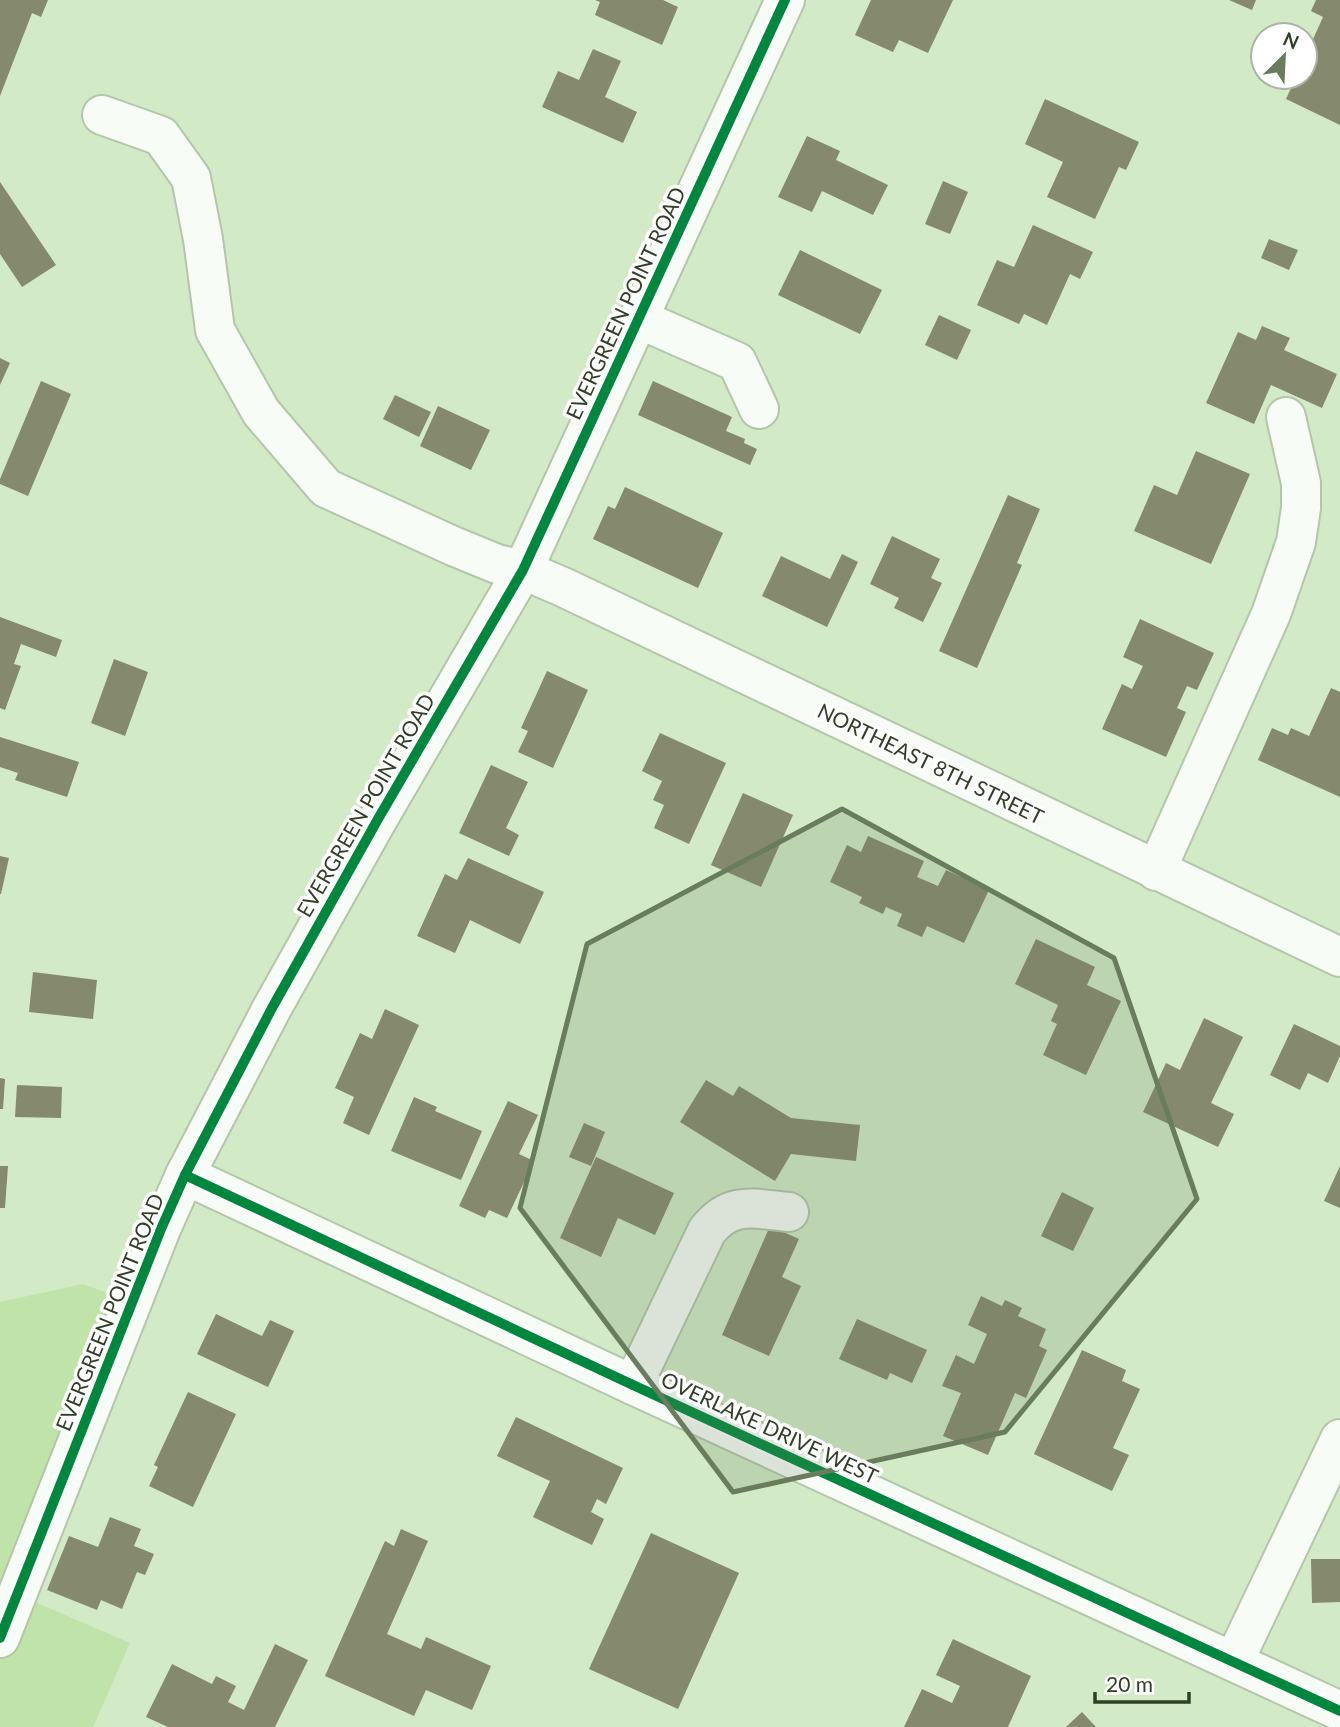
<svg xmlns="http://www.w3.org/2000/svg" width="1340" height="1727" font-family="Lato,sans-serif">
  <rect width="100%" height="100%" fill="#d3eac6"/>
  <path fill="#c0e3aa" d="M83,1284l62,23 -117,292 102,44 -37,84h-93v-425z"/>
  <g fill="#85896d">
    <path d="M0,0h48l-7,17 -9,-4 -32,83z"/>
    <path d="M595,0h68l15,7 -16,38 -67,-30 5,-13z"/>
    <path d="M871,0h82l-25,53 -29,-13 -6,12 -38,-17z"/>
    <path d="M1229,0h27l-4,10z"/>
    <path d="M1316,0h24v125l-54,-26 10,-22h9v-20l18,-40 -12,-6z"/>
    <path d="M593,49l28,12 -16,36 32,15 -14,31 -81,-36 16,-36 21,9z"/>
    <path d="M1045,99l94,43 -13,28 -7,-3 -24,52 -48,-22 16,-35 -38,-18z"/>
    <path d="M807,136l33,15 -4,9 52,25 -15,30 -51,-24 -10,21 -34,-15z"/>
    <path d="M943,181l25,11 -18,42 -25,-10z"/>
    <path d="M0,182l56,83 -34,22 -22,-33z"/>
    <path d="M1033,225l60,27 -13,27 -10,-5 -23,51 -23,-11 -5,10 -42,-19 20,-45 17,7z"/>
    <path d="M1269,239l29,11 -9,20 -28,-12z"/>
    <path d="M800,250l82,40 -22,44 -82,-39z"/>
    <path d="M939,315l32,15 -14,30 -32,-15z"/>
    <path d="M1262,326l28,12 -6,12 53,24 -15,34 -51,-23 -17,39 -48,-21 32,-71 18,8z"/>
    <path d="M0,358l10,5 -10,22z"/>
    <path d="M41,381l30,13 -43,102 -28,-12v-5z"/>
    <path d="M653,381l79,36 -6,14 19,8 -1,4 13,6 -7,16 -112,-50z"/>
    <path d="M395,395l36,17 -12,25 -36,-18z"/>
    <path d="M438,406l52,24 -19,40 -51,-24z"/>
    <path d="M1196,451l54,23 -39,90 -77,-33 20,-46 23,10z"/>
    <path d="M625,487l98,46 -25,55 -105,-49 15,-33 7,3z"/>
    <path d="M1008,495l32,14 -23,54 5,2 -45,103 -38,-17z"/>
    <path d="M892,536l48,23 -9,19 11,5 -19,39 -29,-14 5,-10 -29,-14z"/>
    <path d="M842,554l16,8 -31,65 -65,-31 19,-40 49,23z"/>
    <path d="M0,617l62,23 -6,17 -35,-13 -7,20 7,2 -16,44 -5,-2z"/>
    <path d="M1140,619l74,34 -17,37 -10,-4 -10,22 9,4 -20,45 -64,-28 20,-45 10,5 11,-23 -20,-9z"/>
    <path d="M114,659l34,13 -23,64 -34,-13z"/>
    <path d="M547,671l41,19 -35,78 -35,-16 10,-21 -7,-3z"/>
    <path d="M1331,688l9,4v105l-82,-37 14,-32 16,7 3,-7 18,8z"/>
    <path d="M660,733l66,30 -37,81 -35,-16 10,-23 -11,-5 9,-19 -20,-10z"/>
    <path d="M0,737l79,25 -12,35 -52,-17 3,-7 -18,-6z"/>
    <path d="M491,765l37,17 -22,46 13,7 -10,21 -50,-23z"/>
    <path d="M743,793l50,22 -32,72 -50,-22z"/>
    <path d="M868,836l56,25 -7,16 21,9 8,-16 43,20 -25,53 -37,-17 -5,11 -25,-11 5,-12 -16,-7 -3,7 -24,-11 3,-6 -32,-15 17,-37 14,7z"/>
    <path d="M0,856l9,2 -8,36h-1z"/>
    <path d="M468,858l76,34 -24,52 -50,-24 -15,33 -38,-17 28,-62 12,6z"/>
    <path d="M1036,939l59,28 -8,18 34,16 -35,74 -43,-20 14,-31 -6,-3 7,-16 -43,-21z"/>
    <path d="M33,972l64,8 -4,39 -64,-7z"/>
    <path d="M385,1009l34,16 -50,110 -26,-12 11,-26 -19,-9 25,-55 12,6z"/>
    <path d="M1204,1018l39,19 -32,66 23,11 -16,33 -75,-35 23,-49 14,7z"/>
    <path d="M1294,1024l46,22v10l-12,27 -20,-10 -8,17 -30,-15z"/>
    <path d="M0,1078l5,1 -2,30h-3z"/>
    <path d="M706,1080l27,16 6,-10 52,32 69,7 -4,36 -65,-7 -16,27 -95,-59z"/>
    <path d="M17,1085l45,2 -1,31 -46,-1z"/>
    <path d="M414,1097l23,10 -2,4 47,20 -21,49 -70,-29z"/>
    <path d="M508,1101l30,14 -19,39 15,7 -27,57 -18,-8 -4,8 -26,-12z"/>
    <path d="M584,1123l21,9 -14,34 -22,-9z"/>
    <path d="M596,1157l78,36 -19,42 -37,-17 -17,39 -41,-19z"/>
    <path d="M0,1166h8l-3,42h-5z"/>
    <path d="M1340,1166v42l-16,-7z"/>
    <path d="M1062,1192l32,16 -21,43 -32,-15z"/>
    <path d="M770,1226l29,13 -17,38 19,9 -32,70 -47,-21z"/>
    <path d="M981,1296l21,10 3,-6 17,8 -4,8 28,13 -7,17 8,4 -21,48 -11,-5 -27,62 -45,-19 18,-43 -19,-7 14,-31 18,9 13,-30 -19,-9z"/>
    <path d="M216,1314l46,22 8,-16 24,11 -26,56 -71,-33z"/>
    <path d="M857,1319l70,31 -15,33 -22,-10 -3,7 -48,-21z"/>
    <path d="M1082,1350l44,20 -4,11 18,8 -27,59 16,7 -17,36 -78,-37z"/>
    <path d="M188,1392l48,22 -43,93 -44,-21 9,-19 -4,-2z"/>
    <path d="M516,1417l107,51 -17,36 -9,-5 -6,13 13,7 -12,26 -59,-28 17,-36 -53,-25z"/>
    <path d="M110,1517l31,12 -7,17 20,8 -9,21 -8,-3 -15,37 -21,-9 -4,10 -50,-20 22,-54 29,11z"/>
    <path d="M401,1529l27,12 -41,93 34,15 5,-12 65,29 -19,44 -46,-20 -12,26 -89,-40 60,-135 9,5z"/>
    <path d="M651,1533l88,40 -61,136 -89,-40z"/>
    <path d="M1311,1559h29v43l-28,1z"/>
    <path d="M953,1639l78,37 -23,51h-104l18,-38 30,14 8,-17 -24,-11z"/>
    <path d="M275,1644l33,16 -33,67h-107l-22,-10 26,-53 40,20 4,-8 20,10 -8,16 16,8z"/>
    <path d="M1082,1712l14,15h-30z"/>
  </g>
  <g fill="none" stroke-linecap="round" stroke-linejoin="round">
    <g stroke="#b4c6aa" stroke-width="42">
      <g id="minor">
        <path d="M102,115l59,21 30,42 12,61 12,91 46,82 65,76 127,58 44,18 26,6 40,17 777,370"/>
        <path d="M639,319l98,43 22,47"/>
        <path d="M1156,871l115,-257 25,-72 5,-34v-25l-15,-66"/>
        <path d="M185,1175l448,210 707,326"/>
        <path d="M633,1385l74,-154c24,-31 48,-22 82,-19"/>
        <path d="M0,1638l161,-409 24,-54 87,-167 106,-189 145,-249 262,-570"/>
        <path d="M1234,1661l106,-222"/>
      </g>
    </g>
    <use href="#minor" stroke="#f8fcf6" stroke-width="38"/>
    <g stroke="#fff" stroke-width="15">
      <g id="cycleway">
        <path d="M185,1175l448,210 707,326"/>
        <path d="M0,1638l161,-409 24,-54 87,-167 106,-189 145,-249 262,-570"/>
      </g>
    </g>
    <use href="#cycleway" stroke="#00873e" stroke-width="10"/>
  </g>
  <path fill="#697c5e" fill-opacity="0.2" stroke="#697c5e" stroke-width="5" stroke-linejoin="round" d="M842,809l272,149 83,241 -192,233 -272,60 -213,-284 67,-264z"/>
  <g text-anchor="middle" dominant-baseline="central" stroke-width="7" stroke-linejoin="round" paint-order="stroke">
    <g font-size="21" fill="#304026" stroke="#fff">
      <text transform="translate(625 303) rotate(-65)">EVERGREEN POINT ROAD</text>
      <text transform="translate(931 763) rotate(26)">NORTHEAST 8TH STREET</text>
      <text transform="translate(365 805) rotate(-60)">EVERGREEN POINT ROAD</text>
      <text transform="translate(109 1312) rotate(-68)">EVERGREEN POINT ROAD</text>
      <text transform="translate(770 1427) rotate(25)">OVERLAKE DRIVE WEST</text>
    </g>
  </g>
  <g transform="translate(1284 56) rotate(24)"><circle r="33" fill="#ffffff" stroke="#acb3a8" stroke-width="2"/>
  <path d="M0-5L12 26L0 18L-12 26Z" fill="#697c5e"/>
  <text y="-10" font-size="19" font-weight="bold" text-anchor="middle" fill="#304026">N</text>
  </g>
  <path d="M1095 1692v10h94v-10" fill="none" stroke="#304026" stroke-width="3.5"/>
  <text x="1106" y="1692" font-size="21" fill="#304026" stroke="#ffffff" stroke-width="5" paint-order="stroke">20 m</text>
</svg>
